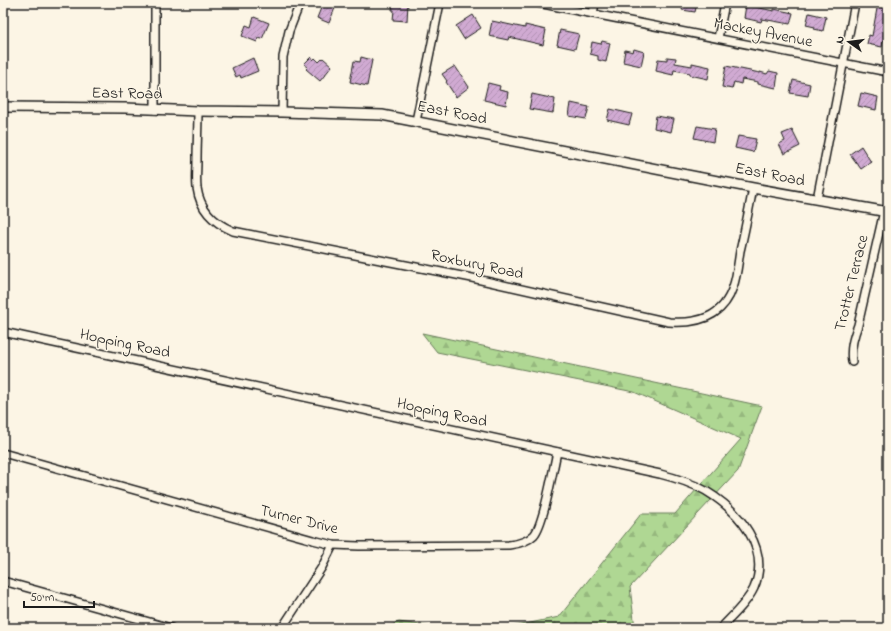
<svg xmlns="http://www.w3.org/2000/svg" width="891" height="631" font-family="'Indie Flower',sans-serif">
  <defs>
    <pattern id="forest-firs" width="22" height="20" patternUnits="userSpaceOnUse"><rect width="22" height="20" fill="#afd793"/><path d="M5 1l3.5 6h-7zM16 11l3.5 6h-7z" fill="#96b87e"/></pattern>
    <pattern id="building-hatch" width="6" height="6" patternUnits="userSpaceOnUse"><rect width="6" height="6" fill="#d0aad2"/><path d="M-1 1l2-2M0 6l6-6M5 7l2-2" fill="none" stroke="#b292b4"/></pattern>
  </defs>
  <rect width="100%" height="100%" fill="#fcf5e5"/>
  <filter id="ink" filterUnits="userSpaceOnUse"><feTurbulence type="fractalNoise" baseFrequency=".025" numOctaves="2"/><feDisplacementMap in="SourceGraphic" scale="8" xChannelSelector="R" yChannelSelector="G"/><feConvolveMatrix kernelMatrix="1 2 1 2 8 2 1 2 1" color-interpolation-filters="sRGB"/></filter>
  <g filter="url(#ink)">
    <g fill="url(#forest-firs)" stroke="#667a58">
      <path d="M422,333l340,73 -24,65 -108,116 5,41h-129l53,-11 82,-103h34l66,-75 -107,-47 -197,-40z"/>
      <path d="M399,622l42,6h-56z"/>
    </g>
    <g fill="url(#building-hatch)" stroke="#1c1c1c">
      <path d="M323,3h14l-8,20 -12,-5z"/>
      <path d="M393,3h15l-1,18 -14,-1 1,-10h-2z"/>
      <path d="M684,3h13l-2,9 -13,-2z"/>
      <path d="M878,3h10v10h-2l-3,16 5,1v12l-5,-1 -1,6 -15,-3 2,-9 3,1z"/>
      <path d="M746,5l28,6v-2l19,4 -3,11 -28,-5 -1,3 -17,-4z"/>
      <path d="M809,13l17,4 -3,14 -9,-2 1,-2 -9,-2z"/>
      <path d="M473,15l8,13 -17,11 -8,-13z"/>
      <path d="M254,17l15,6 -7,16 -4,-1 -1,4 -15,-6 4,-11 5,2z"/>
      <path d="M492,21l33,7v-3l21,5 -3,15 -34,-8 -1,3 -19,-4z"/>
      <path d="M560,30l19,4 -4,15 -18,-4z"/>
      <path d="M602,41l8,2 -4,19 -8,-2v-4l-8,-2 2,-12 9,2z"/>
      <path d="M634,49l10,3 -3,14 -18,-4 2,-12 8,2z"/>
      <path d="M311,57l2,3 2,-2 4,4 4,-4 9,8 -12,15 -14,-12 2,-2 -4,-3z"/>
      <path d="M361,57l11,3 -5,26 -17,-4 4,-21 6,1z"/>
      <path d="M667,57l9,1 -1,5 17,3v-3l18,4 -2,12 -18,-4v-2l-16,-3 -1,5 -17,-4 2,-12 9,1z"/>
      <path d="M253,58l5,13 -17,7 -1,-3 -4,2 -4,-9z"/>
      <path d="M455,66l14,21 -13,10 -10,-15 1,-1 -5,-7z"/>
      <path d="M726,66l34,7v-1l7,2 2,-3 9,2 -2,15 -18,-4v-2l-16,-3 -1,5 -7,-2 -2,7 -10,-2z"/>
      <path d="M793,80l17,4 -2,12 -18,-3z"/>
      <path d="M488,83l12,3 -1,4 9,2 -2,13 -22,-5z"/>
      <path d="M861,93l17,4 -2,13 -18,-4z"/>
      <path d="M532,94l23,5 -2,14 -24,-4z"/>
      <path d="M571,103l18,4 -3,12 -17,-3z"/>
      <path d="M610,109l22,5 -3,11 -22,-5z"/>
      <path d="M656,116l18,3 -3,13 -17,-4z"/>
      <path d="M697,126l18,3 -2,13 -19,-4z"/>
      <path d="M792,130l8,16 -16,8 -5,-10 6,-3 -3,-7z"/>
      <path d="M738,136l18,3 -3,13 -18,-4z"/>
      <path d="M861,146l10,16 -10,7 -11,-15z"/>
    </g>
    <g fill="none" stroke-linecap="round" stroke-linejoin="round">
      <g stroke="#1c1c1c" stroke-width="10">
        <g id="minor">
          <path d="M538,3l350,69"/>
          <path d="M593,14l2,-11"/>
          <path d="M718,38l7,-35"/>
          <path d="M155,110v-107"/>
          <path d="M198,111c0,17 -1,33 -1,49 0,9 -1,19 0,28 3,21 17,35 36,43l239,47 197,44c28,2 54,-4 64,-35 4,-11 5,-24 7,-36 5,-21 9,-42 13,-63"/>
          <path d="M282,112l1,-55 6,-26 11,-28"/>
          <path d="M416,121l24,-118"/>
          <path d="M817,199l38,-196"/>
          <path d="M3,332l657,142c16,4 32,9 46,17 33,20 65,57 48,97 -7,15 -22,28 -33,40"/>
          <path d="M852,362c-2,-13 1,-24 6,-37l26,-114"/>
          <path d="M3,453l310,87 20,5 26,1 150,-1c9,-1 18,-3 25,-10 10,-11 19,-66 23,-83"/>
          <path d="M3,581l168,47"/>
          <path d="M282,628l40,-61 11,-22"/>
        </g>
      </g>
      <g stroke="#1c1c1c" stroke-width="12">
        <path id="tertiary" d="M3,107l122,1 73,3 84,1 100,3 371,73 135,24"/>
      </g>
      <use href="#minor" stroke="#fcf5e5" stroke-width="7"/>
      <use href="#tertiary" stroke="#fcf5e5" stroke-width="9"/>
    </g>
  </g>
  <g text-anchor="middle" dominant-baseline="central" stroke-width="3" stroke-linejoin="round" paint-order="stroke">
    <g font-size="16" fill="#1c1c1c" stroke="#fcf5e5">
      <text transform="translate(763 33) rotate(11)">Mackey Avenue</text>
      <text transform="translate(127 94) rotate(1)">East Road</text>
      <text transform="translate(452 113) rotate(11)">East Road</text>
      <text transform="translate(770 175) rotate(11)">East Road</text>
      <text transform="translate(477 265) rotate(12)">Roxbury Road</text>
      <text transform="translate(852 283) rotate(-76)">Trotter Terrace</text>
      <text transform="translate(125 344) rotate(12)">Hopping Road</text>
      <text transform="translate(442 413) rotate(12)">Hopping Road</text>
      <text transform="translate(299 520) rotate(14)">Turner Drive</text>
    </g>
  </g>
  <rect width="891" height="631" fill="none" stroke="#fcf5e5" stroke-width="16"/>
  <rect x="8" y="8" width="875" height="615" fill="none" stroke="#1c1c1c" stroke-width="1.5" filter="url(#ink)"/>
  <g transform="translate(849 42) rotate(284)" stroke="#fcf5e5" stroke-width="3" paint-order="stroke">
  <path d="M0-3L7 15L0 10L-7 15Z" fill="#1c1c1c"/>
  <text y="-6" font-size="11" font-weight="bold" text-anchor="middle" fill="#1c1c1c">N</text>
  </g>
  <path d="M24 601v6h70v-6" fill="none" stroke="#1c1c1c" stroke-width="2"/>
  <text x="30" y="601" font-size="12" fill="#1c1c1c" stroke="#fcf5e5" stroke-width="3" paint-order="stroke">50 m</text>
</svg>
